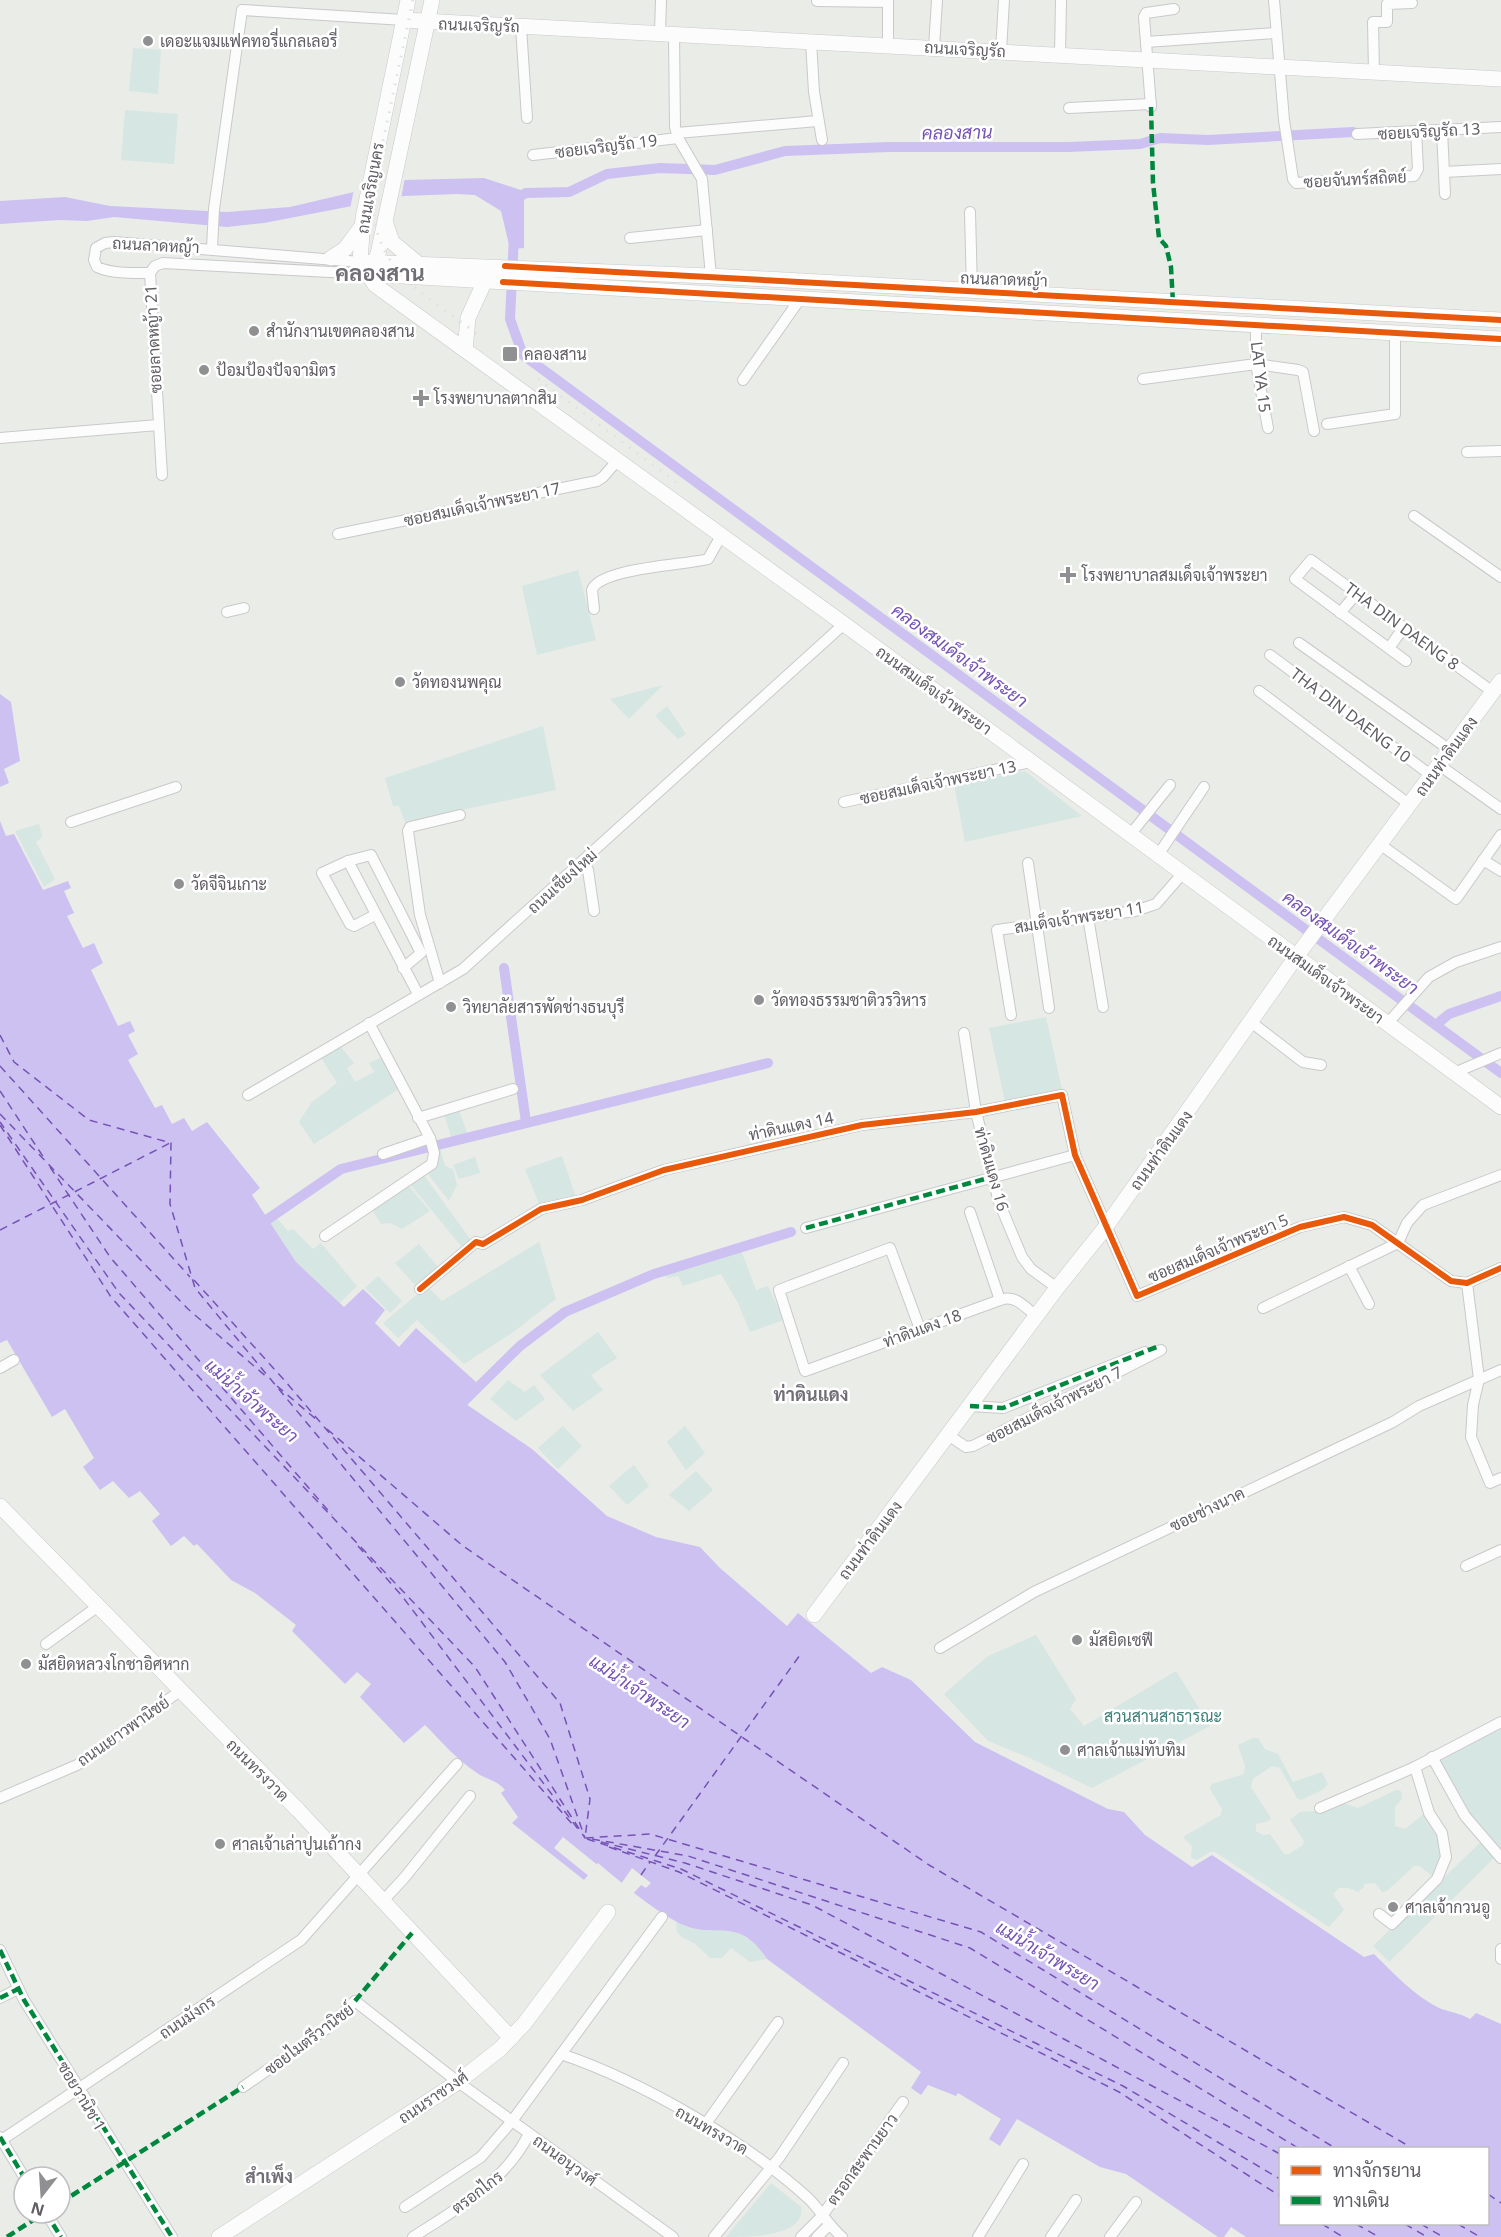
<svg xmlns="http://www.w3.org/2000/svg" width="1501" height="2237" font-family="'Noto Sans',Sarabun,sans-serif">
  <rect width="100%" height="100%" fill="#eaece8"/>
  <g fill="#d6e6e2">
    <path d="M133,48l28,2 -3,44 -29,-3z"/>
    <path d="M125,110l53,4 -4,50 -53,-4z"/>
    <path d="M578,570l18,70 -59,15 -15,-69z"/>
    <path d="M663,685l-34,34 -19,-20z"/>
    <path d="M667,706l19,28 -8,5 -23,-23z"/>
    <path d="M543,726l13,64 -151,32 -6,-16h-6l-8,-28z"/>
    <path d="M1025,771l57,45 -117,26 -11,-58z"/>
    <path d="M39,824l3,13 -6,5 19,37 -11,8 -29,-56z"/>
    <path d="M1046,1017l16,72 -57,12 -16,-73z"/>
    <path d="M340,1046l14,17 -7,5 8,14 19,-10 -5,-9 13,-6 17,32 -85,55 -15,-22 12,-19 26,-20 -15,-24z"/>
    <path d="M458,1108l10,27 -16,5 -8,-26z"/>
    <path d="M440,1148l5,18 8,3 4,16 -8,16 -24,-31 10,-21z"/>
    <path d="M562,1156l14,41 -36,9 -15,-37z"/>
    <path d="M475,1157l5,16 -21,6 -6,-14z"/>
    <path d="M423,1174l48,66 -9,7 -53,-64z"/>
    <path d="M407,1184l23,27 -28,18 -12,-6 -9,1 -9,-15z"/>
    <path d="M274,1215l14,16 5,-2 20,20 8,-6 36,43 -17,17 -44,-41 -28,-43z"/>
    <path d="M539,1242l17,57 -44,34 -48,31 -47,-44 -19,18 -15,-15 44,-37 15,15z"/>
    <path d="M419,1244l19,23 -22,19 -21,-23z"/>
    <path d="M741,1250l15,40 12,-4 16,34 -34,12 -12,-29 -17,-29 -38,12 -5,-10 -11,2 -3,-6z"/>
    <path d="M378,1276l24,25 -12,12 -25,-25z"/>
    <path d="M598,1332l19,26 -26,17 12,15 -30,21 -33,-36z"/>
    <path d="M508,1380l17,12 9,-7 11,14 -29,22 -26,-22z"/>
    <path d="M563,1426l19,20 -24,23 -20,-21z"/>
    <path d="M685,1426l20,27 -19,17 -19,-28z"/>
    <path d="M634,1465l15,21 -22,19 -18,-19z"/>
    <path d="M696,1471l17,19 -24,21 -20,-16z"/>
    <path d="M1036,1635l40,64 -6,10 14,17 92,-55 34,55 -118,62 -62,-30 -42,-17 -44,-47 44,-38z"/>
    <path d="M1501,1723v133l-10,-9 -58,-89z"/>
    <path d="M1253,1738h5l7,11 13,5 15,28 29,-10 6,12 -4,5 -23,11 -4,-2 -17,-30 -8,-2 -19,13 -2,8 20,31 -2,3 -13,3v7l7,4 7,-1 14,20h5l14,-9 1,-4 -14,-21 10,-8 19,-1 24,-8 15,5 38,-18 5,1 1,8 -7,8v19l10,3 20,-16c18,28 20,33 9,64l-15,-11h-5l-27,25 -5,1 -7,-9 -11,1v3l-6,5 -9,-4h-10l-6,6 11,16 -15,17 -114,-75h-5l-13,8 -6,-2 1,-12 -9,-9 38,-22 1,-6 -12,-20 2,-5 32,-10 1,-8 -7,-21z"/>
    <path d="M1483,1840l14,15 -108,107 -16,-16z"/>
    <path d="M676,1922c39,17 63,-6 91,37l-17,3 -19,-14 -9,10h-12l-16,-15 -11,-5 -6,-6z"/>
    <path d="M771,2183l30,24c5,30 -52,30 -75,30z"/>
  </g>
  <g fill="#cdc1f1" fill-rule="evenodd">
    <path d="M484,178l40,13v57l-14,1 -9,-38 -26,-16 -18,-1 -53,2 -140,27 -37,4 -113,-10 -27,4 -27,-1 -60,4v-23l65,-4 45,9 117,6 63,-5 115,-27z"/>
    <path d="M0,694l11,8 9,59 -16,8 5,14 -9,4z"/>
    <path d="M0,821l6,15 8,-2 29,56 25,-9 3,7 -7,3 10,22 -7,3 16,32 11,-5 9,20 -12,7 27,56 12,-5 5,10 -7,4 10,19 -10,6 27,48 7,-3 10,19 12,-6 8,13 15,-9 53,66 -8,7 44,67 48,45 19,-18 22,21 -10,13 24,24 17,-19 60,54 -13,20 69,47 75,67 49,21 44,10 20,21 67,58 11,-13 73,60 11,-6 29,13 64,62 133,67 16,3 21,23 47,32 20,-12 152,102 10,-3c19,19 41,42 65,54 10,4 21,5 31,11l6,-6 25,11v213h-255l-15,-10 -7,10h-6l-92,-63 -26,-7 -83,-48 -17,27 -11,-7 12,-20 -43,-26 -2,3 -28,-11 -7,10 -10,-7 10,-16 -154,-113c-30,-46 -53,-17 -90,-37 -28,-15 -55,-39 -79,-59l-14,17 -72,-57 6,-6 -17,-24 4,-3c-8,-10 -18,-10 -28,-17 -20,-13 -36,-32 -52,-48l-21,18 -44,-46 11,-13 -14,-12 -12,12 -53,-53 4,-6 -41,-32 -24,-13 -34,-36 -3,2 -10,-10 -13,10 -19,-25 8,-7 -20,-23 -11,7 -16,-17 -13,9 -17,-23 11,-9 -29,-49 -13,8 -45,-77 -7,3zM1280,2148h208v76h-208z"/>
  </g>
  <g fill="#eaece8">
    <path d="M405,177l-4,22 -51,10 4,-20z"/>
    <path d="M563,1837l58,47 11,-16 19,15 -5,5 -5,-3 -8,9 -35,-27 -8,10 -36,-29z"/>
  </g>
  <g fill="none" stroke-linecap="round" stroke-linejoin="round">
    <g stroke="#cdc1f1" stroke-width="10">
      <path d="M511,201l15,-8 43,-1 38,-18 53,-6 55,2 70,-19 104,-4h179l72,-3 20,-6 48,2 145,-8"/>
      <path d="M514,236l-4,83 13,36 978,718"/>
      <path d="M504,968l22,154"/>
      <path d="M1436,1025l13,-11 52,-18"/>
      <path d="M268,1219l73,-50 427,-106"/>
      <path d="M454,1411l66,-65 45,-34 89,-38 137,-42"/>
    </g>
    <g stroke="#7553b6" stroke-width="1.5" stroke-dasharray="8 6" stroke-linecap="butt">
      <path d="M0,1035l14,27 75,58 82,23 -1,61 25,84 310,374 45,77 35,99 -110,-171 -356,-374 -119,-171"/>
      <path d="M0,1066l190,211"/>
      <path d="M0,1091l44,67"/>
      <path d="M0,1114l188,195 81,70"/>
      <path d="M0,1125l111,172 462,528"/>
      <path d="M50,1167l60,90 222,258"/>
      <path d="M0,1230l170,-87"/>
      <path d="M194,1280l91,101 275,322 30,96 -5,39 65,-4 331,98 354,216"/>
      <path d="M277,1386l40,34"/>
      <path d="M327,1429l136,117 466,319 483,283"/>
      <path d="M358,1546l44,50 176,233"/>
      <path d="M587,1839l94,30 442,217 157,93"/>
      <path d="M592,1839l96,17 282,92 328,200"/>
      <path d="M601,1842l84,21 127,42 468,249"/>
      <path d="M609,1847l70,25 440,220 161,104"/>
      <path d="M655,1856l145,-201"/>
      <path d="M641,1875l9,-13"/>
      <path d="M1488,2194l13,9"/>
      <path d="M1322,2224l21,13"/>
      <path d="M1356,2224l23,13"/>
      <path d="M1405,2224l22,13"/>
      <path d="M1421,2224l22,13"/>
      <path d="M1458,2224l22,13"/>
    </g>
    <g stroke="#c9c9ca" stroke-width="12">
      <g id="street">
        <path d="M1274,0l10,120 9,59 3,4 118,-7 4,-7 -2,-38"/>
        <path d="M817,1l71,1"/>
        <path d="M521,27l6,91"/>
        <path d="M660,32l1,-32"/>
        <path d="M674,33l1,94 3,11 24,41 9,97"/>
        <path d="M811,41l3,51 8,48"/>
        <path d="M1146,42l129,-9"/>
        <path d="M888,45v-45"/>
        <path d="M934,48l3,-48"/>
        <path d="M1001,51l3,-51"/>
        <path d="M1060,55l1,-55"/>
        <path d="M1374,72l-1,-50h14v-18l25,-1"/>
        <path d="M1151,107l-7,-90 2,-4 28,-4"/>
        <path d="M1069,108l82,-4"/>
        <path d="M1442,130l3,64"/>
        <path d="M677,133l141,-12"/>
        <path d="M1357,134l144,-7"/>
        <path d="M533,155l145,-17"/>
        <path d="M1444,172l57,-3"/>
        <path d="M970,212l2,79"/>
        <path d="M630,238l77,-8"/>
        <path d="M212,248l2,-39 28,-199 162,10"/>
        <path d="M360,262l-246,-20 -9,1 -9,5 -2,12 3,7c16,7 36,6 53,6l5,-7 8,-3 205,11"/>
        <path d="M150,273l12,202"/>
        <path d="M1256,326v38l12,64"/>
        <path d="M1143,379l113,-15 42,6 5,2 11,59"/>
        <path d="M743,380l57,-81"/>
        <path d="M1327,424l68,-10v-81"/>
        <path d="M0,438l158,-13"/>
        <path d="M1467,452l34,-1"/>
        <path d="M1414,516l87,61"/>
        <path d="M338,534l259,-53 6,-4 14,-16"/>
        <path d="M594,609l-2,-19c7,-22 94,-25 116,-31l13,-23"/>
        <path d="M227,612l17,-4"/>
        <path d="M1340,613l17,-20"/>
        <path d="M1299,643l151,107"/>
        <path d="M1389,648l15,-21"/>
        <path d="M1270,655l162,121"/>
        <path d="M1406,661l-111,-82 16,-19 182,132"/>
        <path d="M1259,691l151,114"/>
        <path d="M1439,765l62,44"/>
        <path d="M844,802l187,-40"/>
        <path d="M71,822l105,-35"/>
        <path d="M1130,835l40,-50"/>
        <path d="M1381,845l75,54 45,-64"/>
        <path d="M1158,855l46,-68"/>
        <path d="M1483,860l18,11"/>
        <path d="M348,861l70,133"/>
        <path d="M583,862l5,8 6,41"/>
        <path d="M1028,863l21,145"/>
        <path d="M375,915l-21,11 -4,-2 -28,-51 26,-12 23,-6 50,98 -18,15"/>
        <path d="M1088,917l15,90"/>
        <path d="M440,983l-20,-68 -12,-84 2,-4 50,-12"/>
        <path d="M1011,1015l-14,-85 138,-19 21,-7 27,-31"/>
        <path d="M1251,1022l52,40 18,3"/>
        <path d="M1387,1024l42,-47 27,-15 45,-15"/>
        <path d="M964,1033l12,79 23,90 23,55 9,12 26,19"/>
        <path d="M1454,1073l47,-20"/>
        <path d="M248,1095l215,-126 381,-345"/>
        <path d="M418,1118l95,-29"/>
        <path d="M383,1154l47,-16"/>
        <path d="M970,1212l30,88"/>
        <path d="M806,1228l269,-73"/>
        <path d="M325,1236l107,-72 2,-11 -4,-15 -61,-115"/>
        <path d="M1349,1266l20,38"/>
        <path d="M1467,1283l12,96 -6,26 -2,32 19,46 11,-5"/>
        <path d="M420,1289l56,-47 7,2 58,-35 41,-9 82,-30 198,-45 114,-13 86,-17 13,60 62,141 163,-69 44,-10 28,8 79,56 16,2 34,-15"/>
        <path d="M1263,1308l135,-65 9,-20 16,-18 78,-30"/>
        <path d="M920,1329l-30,-81 -111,42 26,81 195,-71c15,-6 25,7 36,16"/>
        <path d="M0,1368l14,-8"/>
        <path d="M970,1406l33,2 142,-56"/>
        <path d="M948,1435l18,12 7,-1 188,-96"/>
        <path d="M1466,1566l35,-16"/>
        <path d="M46,1644l51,-37"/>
        <path d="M940,1648l94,-56 359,-170 26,-16 82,-36"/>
        <path d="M1432,1757l33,59 36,42"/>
        <path d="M0,1798l77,-33 103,-74"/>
        <path d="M1320,1808l95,-41"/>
        <path d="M382,1902l23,-25 65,-81"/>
        <path d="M1379,1914l13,10 45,-45 9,-22 -4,-24 -13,-20 -14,-46 86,-45"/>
        <path d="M1501,1949v10"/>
        <path d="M0,1950l24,50 148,237"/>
        <path d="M0,1998l18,-9"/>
        <path d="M561,2054c80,27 186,88 248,145 12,12 20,27 33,38"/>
        <path d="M243,2087l86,-60 26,-26 103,81 215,155"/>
        <path d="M705,2125l73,-103"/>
        <path d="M0,2137l24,40"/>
        <path d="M0,2141l301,-201 156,-176"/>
        <path d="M405,2207l76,-50 31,-36 150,-204"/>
        <path d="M46,2213l15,24"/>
        <path d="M413,2237c45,-29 91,-54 116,-103"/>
        <path d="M714,2237l65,-79 64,-95"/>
        <path d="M801,2237l21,-21 81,-114"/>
        <path d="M817,2237l12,-12"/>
        <path d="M978,2237l45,-73"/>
        <path d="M1051,2237l25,-37"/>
        <path d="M1110,2237l26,-35"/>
      </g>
    </g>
    <g stroke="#c9c9ca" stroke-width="16">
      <g id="secondary">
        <path d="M408,0l-45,218 -3,44 15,23 469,339 657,483"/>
        <path d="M404,20l1097,59"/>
        <path d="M386,224l6,18 24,20"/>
        <path d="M331,258l14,-9 17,-23"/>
        <path d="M360,262l351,14 790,44"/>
        <path d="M371,269l7,-15 54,-254"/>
        <path d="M368,274l1133,65"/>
        <path d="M465,350l3,-32 20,-44"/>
        <path d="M0,1506l298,304 213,228"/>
        <path d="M814,1615l243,-327 48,-60 191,-271 205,-276"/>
        <path d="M219,2237l239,-155 42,-33 24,-25 84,-112"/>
      </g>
    </g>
    <use href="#street" stroke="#fcfcfc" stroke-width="10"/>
    <use href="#secondary" stroke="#fcfcfc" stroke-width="15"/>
    <g stroke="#e1e0e0" stroke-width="3" stroke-dasharray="1.5 8" stroke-linecap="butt">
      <path d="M413,0l-38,179c-12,86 43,111 104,156"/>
      <path d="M538,379l143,107"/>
    </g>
    <g stroke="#00873e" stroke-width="4.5" stroke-dasharray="9 4.5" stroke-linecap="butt">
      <path d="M1151,107l2,76 6,55 7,8 5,21 2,36"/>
      <path d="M806,1228l186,-51"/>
      <path d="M970,1406l33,2 156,-62"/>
      <path d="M0,1950l24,50 148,237"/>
      <path d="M0,1998l18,-9"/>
      <path d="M355,2001l57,-68"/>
      <path d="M0,2137l24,40"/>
      <path d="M60,2203l183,-116"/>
      <path d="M46,2213l15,24"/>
      <path d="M7,2237l37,-24"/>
    </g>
    <g stroke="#fff" stroke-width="10">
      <g id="cycleway">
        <path d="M505,266l996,54"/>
        <path d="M503,282l998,57"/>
        <path d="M420,1289l56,-47 7,2 58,-35 41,-9 82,-30 198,-45 114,-13 86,-17 13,60 62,141 163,-69 44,-10 28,8 79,56 16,2 34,-15"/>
      </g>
    </g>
    <use href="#cycleway" stroke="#e8590c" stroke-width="6"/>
  </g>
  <g fill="#908f92" stroke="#fff" stroke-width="2">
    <circle cx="148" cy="41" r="6"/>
    <circle cx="254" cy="331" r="6"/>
    <rect x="502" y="346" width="16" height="16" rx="3"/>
    <circle cx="204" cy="370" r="6"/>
    <path d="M418 389h6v6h6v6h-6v6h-6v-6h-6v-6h6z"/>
    <path d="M1065 566h6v6h6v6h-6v6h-6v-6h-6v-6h6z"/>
    <circle cx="400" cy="682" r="6"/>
    <circle cx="179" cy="884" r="6"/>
    <circle cx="759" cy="1000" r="6"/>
    <circle cx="451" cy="1007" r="6"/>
    <circle cx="1077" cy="1640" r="6"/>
    <circle cx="26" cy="1664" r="6"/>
    <circle cx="1065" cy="1750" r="6"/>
    <circle cx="220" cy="1844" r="6"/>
    <circle cx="1393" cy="1907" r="6"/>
  </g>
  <g text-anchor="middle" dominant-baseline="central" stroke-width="5" stroke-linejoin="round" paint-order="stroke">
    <g font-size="16" fill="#605d64" stroke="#fff">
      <text transform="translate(479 25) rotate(2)">ถนนเจริญรัถ</text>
      <text transform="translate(965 49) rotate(3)">ถนนเจริญรัถ</text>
      <text transform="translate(1429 131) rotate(-3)">ซอยเจริญรัถ 13</text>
      <text transform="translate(606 146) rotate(-7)">ซอยเจริญรัถ 19</text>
      <text transform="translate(1355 179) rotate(-3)">ซอยจันทร์สถิตย์</text>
      <text transform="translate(370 188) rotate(-80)">ถนนเจริญนคร</text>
      <text transform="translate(156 245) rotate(3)">ถนนลาดหญ้า</text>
      <text transform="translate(1004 279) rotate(2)">ถนนลาดหญ้า</text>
      <text transform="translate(153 339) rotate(-93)">ซอยลาดหญ้า 21</text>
      <text transform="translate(1261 377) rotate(83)">LAT YA 15</text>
      <text transform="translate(482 504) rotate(-12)">ซอยสมเด็จเจ้าพระยา 17</text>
      <text transform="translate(1402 626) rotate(36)">THA DIN DAENG 8</text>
      <text transform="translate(934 690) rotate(36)">ถนนสมเด็จเจ้าพระยา</text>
      <text transform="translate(1351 715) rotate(37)">THA DIN DAENG 10</text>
      <text transform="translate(1446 756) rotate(-54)">ถนนท่าดินแดง</text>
      <text transform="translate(938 782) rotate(-12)">ซอยสมเด็จเจ้าพระยา 13</text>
      <text transform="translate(562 881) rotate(-42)">ถนนเชียงใหม่</text>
      <text transform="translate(1079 917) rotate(-9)">สมเด็จเจ้าพระยา 11</text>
      <text transform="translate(1326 979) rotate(36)">ถนนสมเด็จเจ้าพระยา</text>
      <text transform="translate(791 1126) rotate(-12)">ท่าดินแดง 14</text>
      <text transform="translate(1161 1150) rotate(-54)">ถนนท่าดินแดง</text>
      <text transform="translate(992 1169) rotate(74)">ท่าดินแดง 16</text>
      <text transform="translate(1218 1248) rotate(-23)">ซอยสมเด็จเจ้าพระยา 5</text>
      <text transform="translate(922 1328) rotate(-20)">ท่าดินเดง 18</text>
      <text transform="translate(1054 1405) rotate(-27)">ซอยสมเด็จเจ้าพระยา 7</text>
      <text transform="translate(1207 1509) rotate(-26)">ซอยช่างนาค</text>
      <text transform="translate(870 1540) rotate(-53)">ถนนท่าดินแดง</text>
      <text transform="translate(123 1731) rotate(-35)">ถนนเยาวพานิชย์</text>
      <text transform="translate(258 1770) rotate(45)">ถนนทรงวาด</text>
      <text transform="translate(187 2017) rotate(-34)">ถนนมังกร</text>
      <text transform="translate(309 2039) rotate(-37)">ซอยไมตรีวานิชย์</text>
      <text transform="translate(82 2096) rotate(59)">ซอยวานิช 1</text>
      <text transform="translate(433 2097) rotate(-34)">ถนนราชวงศ์</text>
      <text transform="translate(712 2130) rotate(30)">ถนนทรงวาด</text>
      <text transform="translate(862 2159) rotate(-54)">ตรอกสะพานยาว</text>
      <text transform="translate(565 2160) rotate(36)">ถนนอนุวงศ์</text>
      <text transform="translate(477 2192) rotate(-37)">ตรอกไกร</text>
    </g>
    <g font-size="16" fill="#605d64" stroke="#fff" text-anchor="start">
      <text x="160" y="41">เดอะแจมแฟคทอรี่แกลเลอรี่</text>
      <text x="266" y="331">สำนักงานเขตคลองสาน</text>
      <text x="524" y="354">คลองสาน</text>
      <text x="216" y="370">ป้อมป้องปัจจามิตร</text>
      <text x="434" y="398">โรงพยาบาลตากสิน</text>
      <text x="1082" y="575">โรงพยาบาลสมเด็จเจ้าพระยา</text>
      <text x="412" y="682">วัดทองนพคุณ</text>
      <text x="191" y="884">วัดจีจินเกาะ</text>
      <text x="771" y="1000">วัดทองธรรมชาติวรวิหาร</text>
      <text x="463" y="1007">วิทยาลัยสารพัดช่างธนบุรี</text>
      <text x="1089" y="1640">มัสยิดเซฟี</text>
      <text x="38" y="1664">มัสยิดหลวงโกชาอิศหาก</text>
      <text x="1077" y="1750">ศาลเจ้าแม่ทับทิม</text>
      <text x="232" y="1844">ศาลเจ้าเล่าปูนเถ้ากง</text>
      <text x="1405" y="1907">ศาลเจ้ากวนอู</text>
    </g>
    <g font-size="16" fill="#3f8179" stroke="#fff">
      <text x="1163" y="1716">สวนสานสาธารณะ</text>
    </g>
    <g font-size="18" font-style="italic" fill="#7553b6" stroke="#fff">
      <text transform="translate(957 132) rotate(-1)">คลองสาน</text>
      <text transform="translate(960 655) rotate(36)">คลองสมเด็จเจ้าพระยา</text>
      <text transform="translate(1351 942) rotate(36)">คลองสมเด็จเจ้าพระยา</text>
      <text transform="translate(252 1400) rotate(41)">แม่น้ำเจ้าพระยา</text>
      <text transform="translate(640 1691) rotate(34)">แม่น้ำเจ้าพระยา</text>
      <text transform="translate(1048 1955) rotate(31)">แม่น้ำเจ้าพระยา</text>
    </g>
    <g font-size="18" font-weight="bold" fill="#716e76" stroke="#fff">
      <text x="811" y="1394">ท่าดินแดง</text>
      <text x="269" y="2176">สำเพ็ง</text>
    </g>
    <g font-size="22" font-weight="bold" fill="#716e76" stroke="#fff">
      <text x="380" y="272">คลองสาน</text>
    </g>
  </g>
  <rect x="1279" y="2147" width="210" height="78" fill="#ffffff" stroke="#bfbec1" stroke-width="1.5"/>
  <rect x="1291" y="2166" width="30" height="9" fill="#e8590c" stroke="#bfbec1" stroke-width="1.5"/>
  <text x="1333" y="2177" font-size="18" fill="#605d64">ทางจักรยาน</text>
  <rect x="1291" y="2196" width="30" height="9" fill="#00873e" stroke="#bfbec1" stroke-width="1.5"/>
  <text x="1333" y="2207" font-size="18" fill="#605d64">ทางเดิน</text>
  <g transform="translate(42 2195) rotate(197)"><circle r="28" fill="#ffffff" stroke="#bfbec1" stroke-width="1.5"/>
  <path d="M0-4.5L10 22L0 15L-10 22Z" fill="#908f92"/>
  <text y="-9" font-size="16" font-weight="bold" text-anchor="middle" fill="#605d64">N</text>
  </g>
</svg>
